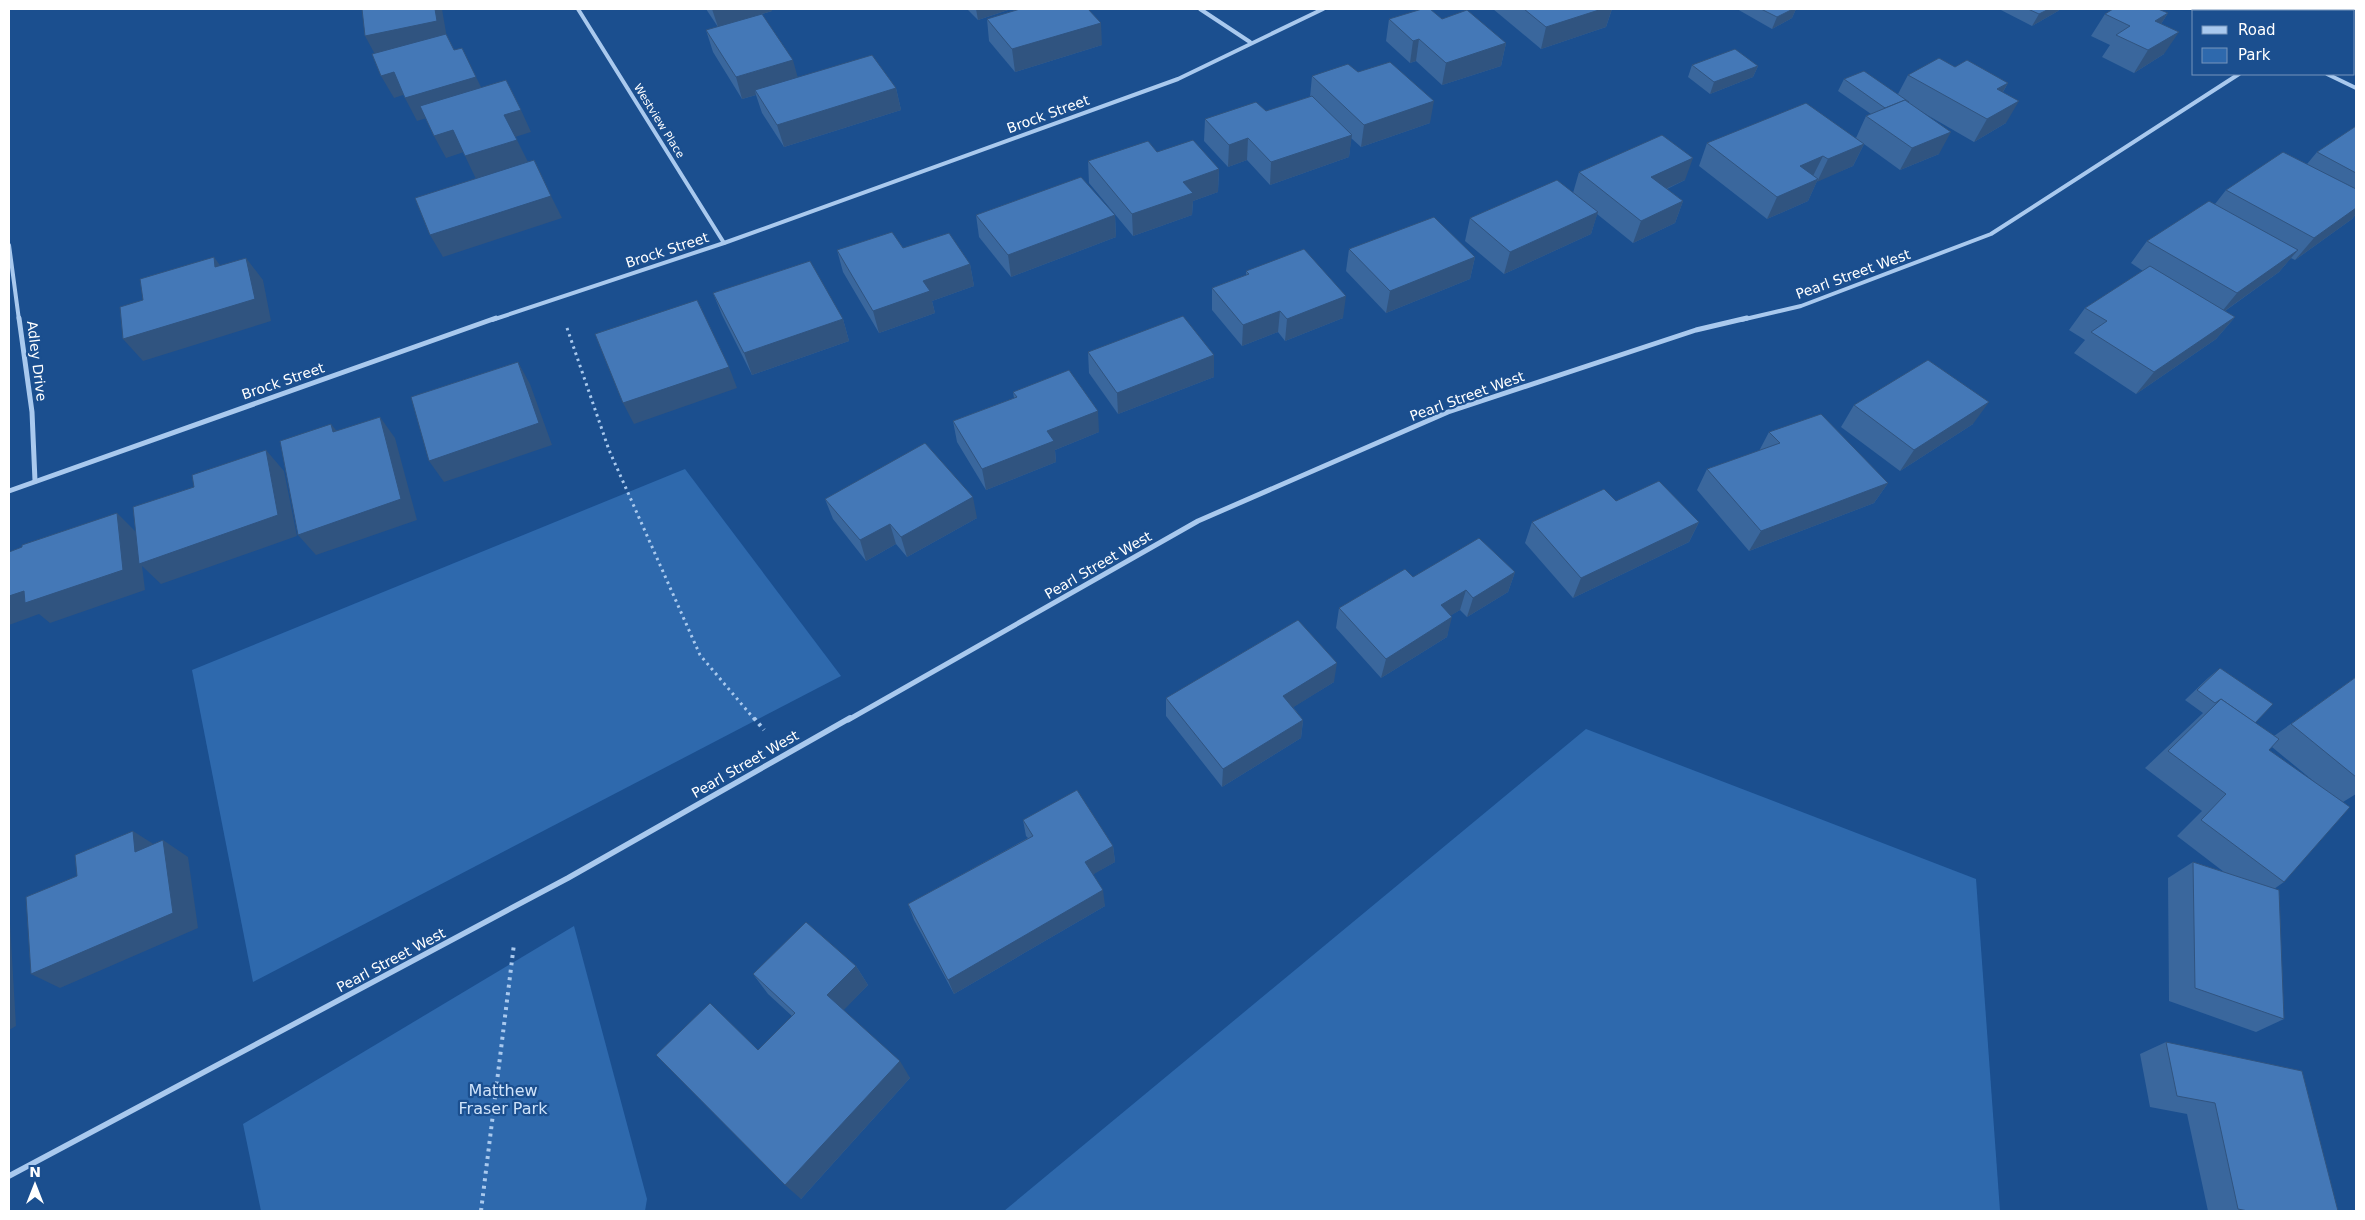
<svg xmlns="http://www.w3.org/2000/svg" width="2365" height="1220" font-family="'DejaVu Sans',sans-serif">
  <rect width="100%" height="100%" fill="#1b4f8f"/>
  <g fill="#2e69ad">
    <path d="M685,469l156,207 -588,306 -61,-312z"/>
    <path d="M1586,729l390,150 24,332h-996z"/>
    <path d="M574,926l73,273 -2,12h-384l-18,-87z"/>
  </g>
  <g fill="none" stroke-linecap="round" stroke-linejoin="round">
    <path stroke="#a9c9ee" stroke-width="3" stroke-dasharray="2.5 4" stroke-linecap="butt" d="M567,328l42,122 91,205 55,65"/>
    <g stroke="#a9c9ee" stroke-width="4" stroke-dasharray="3 4.5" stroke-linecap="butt">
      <path d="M754,718l10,12"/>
      <path d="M481,1211l33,-267"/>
    </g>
    <g stroke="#a9c9ee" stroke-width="4">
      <path d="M578,9l146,234"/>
      <path d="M1200,9l50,33"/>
      <path d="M2193,9l5,2"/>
      <path d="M2337,11l4,-2"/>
      <path d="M2327,74l29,14"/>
      <path d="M9,245l10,75"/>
      <path d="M492,320l232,-77 454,-164 145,-70"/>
      <path d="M1741,320l60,-14 190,-72 248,-160"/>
    </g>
    <g stroke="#a9c9ee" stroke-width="5">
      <path d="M19,318l13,94 3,69"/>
      <path d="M9,491l487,-173"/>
      <path d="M848,720l350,-199 250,-109 248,-82 51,-12"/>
    </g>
    <path stroke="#a9c9ee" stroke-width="5.5" d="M9,1176l559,-298 282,-160"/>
  </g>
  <g fill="#3a679d" fill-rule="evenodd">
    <path d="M706,9h66v2l-54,16z"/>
    <path d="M967,9h44l-33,11z"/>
    <path d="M1493,9h119l-6,18 -65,22z"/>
    <path d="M1737,9h59l-4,9 -20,11z"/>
    <path d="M1999,9h61l-2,2 -26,15z"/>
    <path d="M2168,13l-7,11 3,30 -30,19 -32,-16 8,-12 -19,-9 14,-22z"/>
    <path d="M987,19l115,26 -87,27 -26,-31z"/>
    <path d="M1389,19h53l64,24 -5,23 -59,19 -26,-24 -6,2 -24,-22z"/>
    <path d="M706,30l92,47 98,11 5,22 -117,37 -22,-34 -6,-18 -14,4 -29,-47z"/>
    <path d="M1692,65l66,1 -5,11 -43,17 -22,-17z"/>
    <path d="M1955,67l53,16 -5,9 3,31 -32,19 -52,-30 17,42 -39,16 -36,-26 -11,22 -36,15 -9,20 -41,18 -68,-53 8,-23 149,-5 10,-22 5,-2 -33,-23 6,-12 54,15 10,-19z"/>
    <path d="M1358,72l72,51 -69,24 -10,-9 -2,19 -79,28 -23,-25 -19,7 -24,-26 1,-22 61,-8 44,-14 2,-21z"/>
    <path d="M2356,126v88l-4,5 -57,41 -4,-2 -12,14 -54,39 10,6 -19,22 -80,55 -62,-41 11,-13 -16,-10 16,-22 58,-37 -12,-8 16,-22 68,-37 11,-14 81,-26 10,-12z"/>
    <path d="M1157,152l62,17 -1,23 -25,9 -1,14 -59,21 -44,-53 -1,-22z"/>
    <path d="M1579,172l106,8 -18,9 16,12 -8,22 -42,20 -36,-29 -6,20 -87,40 -39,-33 5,-23 103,-25z"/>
    <path d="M976,215h139l1,22 -105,40 -32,-40z"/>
    <path d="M903,248l67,16 4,22 -42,15 3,12 -56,20 -36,-61 -6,-22z"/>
    <path d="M1349,249l126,8 -5,22 -84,34 -40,-42z"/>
    <path d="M1246,271l97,47 -58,23 -7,-9 -36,14 -30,-36v-22l34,-13z"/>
    <path d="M713,293l130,26 6,22 -97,34 -30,-60z"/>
    <path d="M1088,352l126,3v22l-96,37 -29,-41z"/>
    <path d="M1013,392l86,40 -44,18 1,12 -70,28 -29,-48 -4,-21 61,-23z"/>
    <path d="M1854,405l119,19 -73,47 -59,-44z"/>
    <path d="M1769,432l119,51 -14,20 -125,48 -52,-61 10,-21 52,-18z"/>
    <path d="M825,499l152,19 -70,39 -11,-13 -30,17 -33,-42z"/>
    <path d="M1616,501l83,21 -10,20 -116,56 -48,-55 7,-21z"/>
    <path d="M1515,572l-7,20 -41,25 -7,-7 -9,5 -4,22 -66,41 -45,-50 3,-20 74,-31z"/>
    <path d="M2220,668l35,55 19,13 82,-59v117l-13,8 -59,80 -10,7 10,130 -28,13 -87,-31 -1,-123 25,-16 31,10 -47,-36 25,-25 -57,-43 58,-55 -18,-13 23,-22zM2272,747l45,37 -48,-34z"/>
    <path d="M1334,682l-41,25 10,13 -2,18 -79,49 -56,-71v-18z"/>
    <path d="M1023,820l90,26 2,16 -22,12 12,32 -151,88 -40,-74 -6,-16 120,-66 -2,-2z"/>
    <path d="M856,966l12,19 -25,25 67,68 -109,121 -43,-149 34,-34 -24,-22 -15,-20z"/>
    <path d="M2166,1042l172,169h-130l-21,-97 -37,-7 -10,-53z"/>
  </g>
  <g fill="#305480">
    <path d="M435,9h7l6,35 -71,14 -12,-22z"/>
    <path d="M712,9h60v2l-54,16z"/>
    <path d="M976,9h35l-33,11z"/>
    <path d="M1602,9h10l-6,18 -65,22 5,-22z"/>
    <path d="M1793,9h3l-4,9 -20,11 5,-12z"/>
    <path d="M2049,9h11l-2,2 -26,15 7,-12z"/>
    <path d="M2168,13l-14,22 1,-14z"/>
    <path d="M1101,23l1,22 -87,27 -3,-23z"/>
    <path d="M2179,32l-15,22 -30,19 14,-23z"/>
    <path d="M1419,39l-3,22 -6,2 3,-22z"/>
    <path d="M1506,43l-5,23 -59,19 4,-22z"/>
    <path d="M793,60l6,22 -44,8 1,5 -14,4 -6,-22z"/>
    <path d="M1758,66l-5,11 -43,17 4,-12z"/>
    <path d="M394,72l12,22 -12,4 -13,-22z"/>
    <path d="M476,77l11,22 -70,22 -12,-23z"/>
    <path d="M2008,83l-13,22 2,-16z"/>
    <path d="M896,88l5,22 -117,37 -7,-22z"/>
    <path d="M1434,101l-4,22 -69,24 3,-22z"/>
    <path d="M2019,101l-13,22 -32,19 13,-23z"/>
    <path d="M521,110l10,22 -16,5 -11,-22z"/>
    <path d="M453,130l11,22 -18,6 -12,-22z"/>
    <path d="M1951,132l-12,22 -39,16 12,-22z"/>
    <path d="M1352,135l-3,22 -79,28 1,-23z"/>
    <path d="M1248,138l-1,22 -19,7 1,-22z"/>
    <path d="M517,140l11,22 -52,17 -11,-23z"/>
    <path d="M1864,144l-11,22 -36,16 11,-23z"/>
    <path d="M1823,156l-11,22 -12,-12z"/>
    <path d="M1693,158l-8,22 -41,19 7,-22z"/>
    <path d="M1219,169l-1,23 -25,9 -1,14 -59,21 -1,-22 51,-32z"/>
    <path d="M1818,179l-10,22 -41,18 10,-22z"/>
    <path d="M551,196l11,22 -119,39 -13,-22z"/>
    <path d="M1683,201l-8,22 -42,20 8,-22z"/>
    <path d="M2356,208v6l-4,5 -57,41 19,-22z"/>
    <path d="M1598,212l-7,22 -87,40 6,-22z"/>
    <path d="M1115,215l1,22 -105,40 -3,-22z"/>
    <path d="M2298,250l-19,22 -60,43 18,-22z"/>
    <path d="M214,257l16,22 -15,-12z"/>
    <path d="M1475,257l-5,22 -84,34 4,-22z"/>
    <path d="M246,258l17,22 8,41 -128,40 -20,-22z"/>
    <path d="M970,264l4,22 -42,15 3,12 -56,20 -6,-22 50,-30z"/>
    <path d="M1346,296l-3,22 -58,23 2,-22z"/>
    <path d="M1280,311l-2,21 -36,14 1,-21z"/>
    <path d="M2235,317l-19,22 -80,55 18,-22z"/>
    <path d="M843,319l6,22 -97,34 -8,-22z"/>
    <path d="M1214,355v22l-96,37 -1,-21z"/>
    <path d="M518,362l12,22 22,61 -108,37 -15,-21z"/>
    <path d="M729,367l8,21 -103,36 -11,-21z"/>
    <path d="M1989,402l-16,22 -73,47 14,-21z"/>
    <path d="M1098,411l1,21 -44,18 1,12 -70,28 -4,-21 65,-38z"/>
    <path d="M380,417l15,21 22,82 -101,35 -18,-20z"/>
    <path d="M331,424l17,21 -15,-13z"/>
    <path d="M266,450l18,21 13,65 -136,48 -19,-18 3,24 -95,33 -11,-9 -30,11v-29l108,-83 21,21z"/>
    <path d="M1888,483l-14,20 -125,48 12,-20z"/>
    <path d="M973,497l4,21 -70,39 -6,-20z"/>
    <path d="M1699,522l-10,20 -116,56 8,-20z"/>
    <path d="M890,524l6,20 -30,17 -6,-21z"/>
    <path d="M1515,572l-7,20 -41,25 6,-19z"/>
    <path d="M1466,590l-6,20 -25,15 6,-20z"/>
    <path d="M1452,617l-5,20 -66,41 5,-19z"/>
    <path d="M1337,663l-3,19 -53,33 2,-19z"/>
    <path d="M1303,720l-2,18 -79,49 1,-18z"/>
    <path d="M133,831l25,16 -23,5z"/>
    <path d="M163,840l25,17 10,71 -138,60 -29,-14z"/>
    <path d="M1113,846l2,16 -28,16 -2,-16z"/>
    <path d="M1103,890l2,16 -151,88 -6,-14z"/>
    <path d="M9,922l1,1 6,103 -7,4z"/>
    <path d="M856,966l12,19 -28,29 -13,-19z"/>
    <path d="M900,1061l10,17 -109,121 -16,-14z"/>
  </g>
  <g fill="#4478b7" stroke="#305480">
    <path d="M362,9h73l2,12 -72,15z"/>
    <path d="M1020,9h68l13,14 -89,26 -25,-30z"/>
    <path d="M1422,9h8l12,10 25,-9 39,33 -60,20 -27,-24 -6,2 -24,-22z"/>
    <path d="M1524,9h78l-56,18z"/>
    <path d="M1761,9h32l-16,8z"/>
    <path d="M2028,9h21l-10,5z"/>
    <path d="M2113,9h45l10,4 -13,8 24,11 -31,18 -32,-15 14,-9 -25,-12z"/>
    <path d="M762,14l31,46 -57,17 -30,-47z"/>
    <path d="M446,34l8,16 8,-2 14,29 -71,21 -11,-26 -13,4 -9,-22z"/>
    <path d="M1735,49l23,17 -44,16 -22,-17z"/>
    <path d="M872,55l24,33 -119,37 -22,-35z"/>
    <path d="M1939,58l16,9 12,-7 41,23 -11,6 22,12 -32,18 -79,-44z"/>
    <path d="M1390,62l44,39 -70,24 -52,-49 36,-12 10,8z"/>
    <path d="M1864,71l45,31h-1l-3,-2 -20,8 -41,-29z"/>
    <path d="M506,80l15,30 -17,5 13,25 -52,16 -12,-26 -19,6 -14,-30z"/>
    <path d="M1312,96l40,39 -81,27 -23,-24 -19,7 -24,-26 51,-17 10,9z"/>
    <path d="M1905,100l46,32 -39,16 -46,-32z"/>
    <path d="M1806,103l58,41 -36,15 -5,-3 -23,10 18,13 -41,18 -70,-54z"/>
    <path d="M2356,126v47l-39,-21z"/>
    <path d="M1662,135l31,23 -42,19 32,24 -42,20 -62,-49z"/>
    <path d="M1193,140l26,29 -36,13 10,11 -61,21 -44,-53 60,-20 9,11z"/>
    <path d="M2283,152l73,37v19l-42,30 -88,-48z"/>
    <path d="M534,160l17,36 -121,39 -15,-37z"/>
    <path d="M1081,177l34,38 -107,40 -32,-40z"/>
    <path d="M1557,180l41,32 -88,40 -40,-34z"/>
    <path d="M2209,201l89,49 -61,43 -90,-52z"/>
    <path d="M1434,217l41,40 -85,34 -41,-42z"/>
    <path d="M892,232l11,16 46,-15 21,31 -47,17 7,10 -57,20 -36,-61z"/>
    <path d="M1304,249l42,47 -59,23 -7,-8 -37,14 -31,-37 37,-14 -3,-3z"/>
    <path d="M214,257l1,10 31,-9 9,41 -132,40 -3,-32 23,-7 -3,-21z"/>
    <path d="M810,261l33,58 -99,34 -31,-60z"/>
    <path d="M2150,266l85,51 -81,55 -63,-40 16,-11 -22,-13z"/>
    <path d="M697,300l32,67 -106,36 -28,-69z"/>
    <path d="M1183,316l31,39 -97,38 -29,-41z"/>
    <path d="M1928,360l61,42 -75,48 -60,-45z"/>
    <path d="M518,362l21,61 -110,38 -18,-64z"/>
    <path d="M1069,370l29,41 -51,20 7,10 -72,28 -29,-48 64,-24 -4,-5z"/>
    <path d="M1821,414l67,69 -127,48 -54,-62 73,-26 -11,-11z"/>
    <path d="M380,417l21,82 -103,36 -18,-94 51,-17 2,8z"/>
    <path d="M925,443l48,54 -72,40 -11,-13 -30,16 -35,-41z"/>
    <path d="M266,450l12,65 -139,49 -6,-57 61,-20 -2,-12z"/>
    <path d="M1659,481l40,41 -118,56 -49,-56 72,-33 12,12z"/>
    <path d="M117,513l6,57 -98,33 -1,-12 -15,5v-44l13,-5v-2z"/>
    <path d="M1479,538l36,34 -42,26 -7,-8 -25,15 11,12 -66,42 -47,-51 66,-39 8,8z"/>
    <path d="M1298,620l39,43 -54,33 20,24 -80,49 -57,-71z"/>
    <path d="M2220,668l53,36 -18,19 -34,-24 -6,4 -18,-13z"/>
    <path d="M2356,677v100l-65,-53z"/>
    <path d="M2221,699l58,40 -10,11 81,57 -66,75 -83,-62 25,-26 -58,-43z"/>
    <path d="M1077,790l36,56 -28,16 18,28 -155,90 -40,-76 125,-68 -10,-16z"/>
    <path d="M133,831l2,21 28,-12 10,73 -142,61 -5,-77 51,-21 -2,-21z"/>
    <path d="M2193,862l86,28 5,129 -89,-31z"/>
    <path d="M806,922l50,44 -29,29 73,66 -115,124 -129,-130 54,-52 48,47 37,-37 -42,-39z"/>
    <path d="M2166,1042l136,29 36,140h-90l-10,-2 -23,-106 -38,-7z"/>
  </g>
  <g text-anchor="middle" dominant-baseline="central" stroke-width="4.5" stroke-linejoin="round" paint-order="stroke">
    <g font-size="11" fill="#fff" stroke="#1b4f8f">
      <text transform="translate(659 121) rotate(58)">Westview Place</text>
    </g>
    <g font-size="14" fill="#fff" stroke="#1b4f8f">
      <text transform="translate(1048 114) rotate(-20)">Brock Street</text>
      <text transform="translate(667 250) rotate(-18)">Brock Street</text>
      <text transform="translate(1853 274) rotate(-20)">Pearl Street West</text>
      <text transform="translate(37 361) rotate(83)">Adley Drive</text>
      <text transform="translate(283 381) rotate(-19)">Brock Street</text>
      <text transform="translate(1467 396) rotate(-20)">Pearl Street West</text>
      <text transform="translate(1098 565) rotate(-30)">Pearl Street West</text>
      <text transform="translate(745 764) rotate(-30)">Pearl Street West</text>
      <text transform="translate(391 960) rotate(-28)">Pearl Street West</text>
    </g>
    <g font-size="16" fill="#cfe3fa" stroke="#1b4f8f">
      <text x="503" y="1090">Matthew<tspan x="503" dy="18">Fraser Park</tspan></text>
    </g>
  </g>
  <rect width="2365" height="1220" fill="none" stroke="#ffffff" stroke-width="20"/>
  <rect x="2192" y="10" width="162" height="65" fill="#1b4f8f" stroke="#7695bc"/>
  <rect x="2202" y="26" width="25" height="8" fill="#a9c9ee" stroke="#7695bc"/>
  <text x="2238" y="35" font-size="15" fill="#ffffff">Road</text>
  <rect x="2202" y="48" width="25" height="15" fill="#2e69ad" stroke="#7695bc"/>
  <text x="2238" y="60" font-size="15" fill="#ffffff">Park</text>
  <g transform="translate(35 1185)" stroke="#1b4f8f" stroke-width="4" paint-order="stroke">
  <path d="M0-4L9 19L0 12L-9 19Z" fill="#ffffff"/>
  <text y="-8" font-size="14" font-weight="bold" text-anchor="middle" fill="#ffffff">N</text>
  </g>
</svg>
